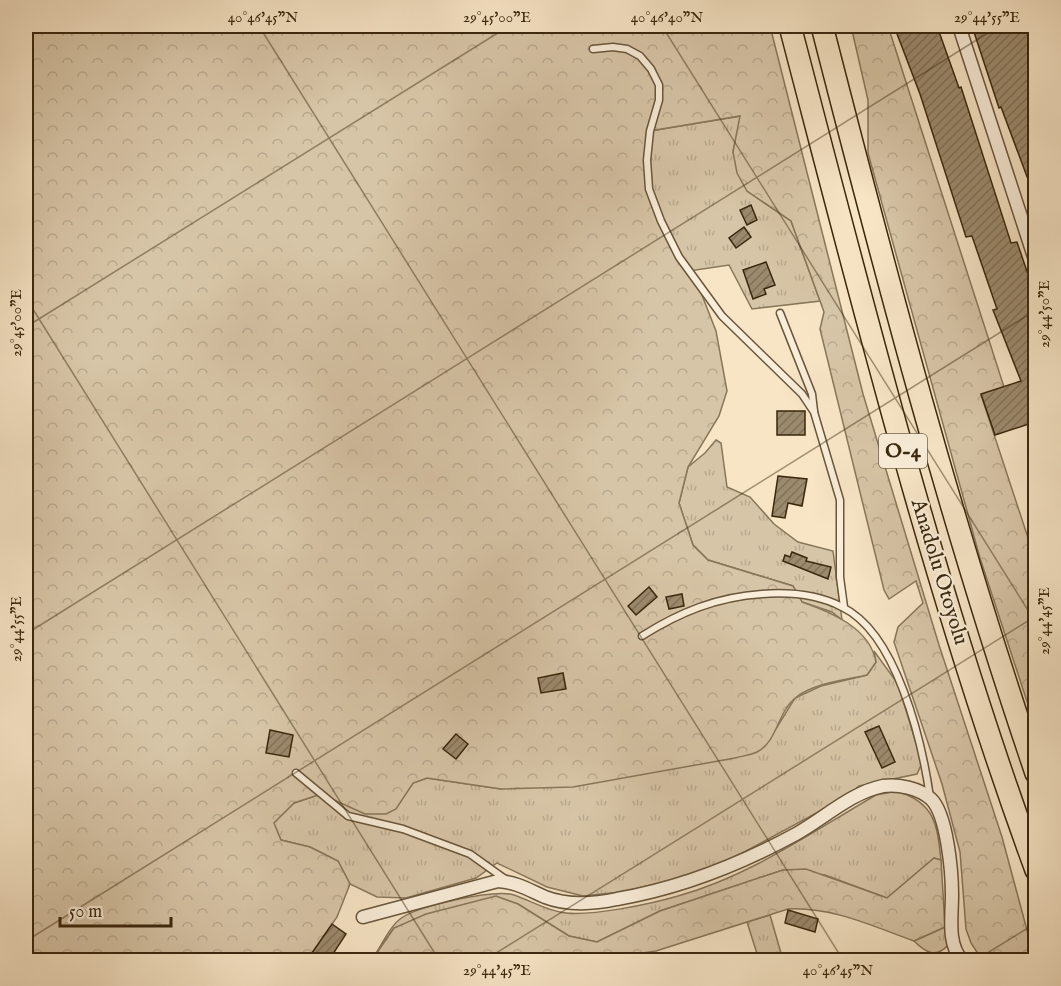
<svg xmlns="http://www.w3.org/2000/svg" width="1061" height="986" font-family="'IM FELL English',serif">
  <defs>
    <pattern id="grass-tufts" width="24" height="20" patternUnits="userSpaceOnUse" patternTransform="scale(1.5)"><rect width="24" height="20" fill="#d7c5a7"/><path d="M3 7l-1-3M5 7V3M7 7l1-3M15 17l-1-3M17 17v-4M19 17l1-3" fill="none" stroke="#b9a98f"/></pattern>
    <pattern id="forest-crowns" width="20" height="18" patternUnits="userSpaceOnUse" patternTransform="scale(1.5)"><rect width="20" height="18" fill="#d7c5a7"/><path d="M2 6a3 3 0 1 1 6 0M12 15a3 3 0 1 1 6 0" fill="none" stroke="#b9a98f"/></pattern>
    <pattern id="building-hatch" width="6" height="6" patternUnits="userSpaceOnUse" patternTransform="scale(1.5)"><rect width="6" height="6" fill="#9c8a6d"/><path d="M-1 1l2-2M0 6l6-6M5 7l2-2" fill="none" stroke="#807158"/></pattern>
  </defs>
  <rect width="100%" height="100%" fill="#f7e5c6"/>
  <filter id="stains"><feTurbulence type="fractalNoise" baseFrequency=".00333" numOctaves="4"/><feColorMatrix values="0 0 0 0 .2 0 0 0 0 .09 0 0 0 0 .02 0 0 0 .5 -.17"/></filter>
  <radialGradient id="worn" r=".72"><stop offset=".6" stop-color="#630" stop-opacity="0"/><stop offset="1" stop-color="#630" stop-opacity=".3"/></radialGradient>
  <g fill="url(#grass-tufts)" stroke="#88765a" stroke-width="1.5">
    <path d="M741,116l-8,36 14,39 44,30 29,80 -68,8 -23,-44 -40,6 -10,-14 -30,-68 1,-58z"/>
    <path d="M716,440l5,3 6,44 23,10 24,27 24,18 35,9 9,69 -10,-8 -30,-10 -9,-16 -85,-26 -15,-15 -14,-42 9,-36 17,-14z"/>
    <path d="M874,651l24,33 24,79 -5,11 -58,12 -13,11 -124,67 -52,17 -49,11 -38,4 -36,-9 -50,-24 -21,15 -70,20 -29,-1 -27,-13 -12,-23 -28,-14 -29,-7 -8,-17 21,-20 27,-9 75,14 17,-25 14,-5 74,11 268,-49 26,-42 26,-12 46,-11 9,-13z"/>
    <path d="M897,791c38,12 40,33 44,69l-7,-2 -47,40 -62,-23 -42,-5 -123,41 -63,31 -28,-6 -51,-32 -124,24 -20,28c8,-11 15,-29 26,-37 17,-13 94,-30 114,-24 18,6 33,16 52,18 26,3 85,-9 112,-17 72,-20 134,-64 198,-101z"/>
    <path d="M770,915l13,45h-24l-12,-38z"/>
    <path d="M945,927l3,18c-12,14 -23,7 -34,-4z"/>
  </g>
  <g fill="url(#forest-crowns)" stroke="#88765a" stroke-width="1.5">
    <path d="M26,26h744l93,368 76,251 63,192 33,123h-53l-11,-17 -5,-14 -6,-77 -18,-68 -48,-142 4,-15 25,-24 -7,-22 -27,18 -5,-9 -64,-261 4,-17 -33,-91 -44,-30 -10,-18 -4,-21 7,-36 -90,15 -1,58 12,32 37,64 18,46 11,60 -8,25 -31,51 -9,36 14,42 15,15 85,26 9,16c29,10 68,26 74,60l-9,13c-23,5 -53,8 -72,23 -17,14 -18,44 -38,54 -6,3 -15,4 -22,6l-162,29 -72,2 -74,-11 -14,5 -17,26 -10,5h-21l-44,-20 -27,9 -20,20 7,17 29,7 28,14 12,23 -13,33 -30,43h-281z"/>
    <path d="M851,26h37l116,361 -23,8 54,164v167l-55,-168 -112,-405v-53z"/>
    <path d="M934,858l7,2 4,67 -31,14c-42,-15 -81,-34 -126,-32l-132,42 -47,7 -237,2 22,-32 32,-14 70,-18 22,8 51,32 28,6 63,-31 123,-41 23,-1 81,29z"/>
  </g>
  <g fill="url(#building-hatch)" stroke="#3a270d" stroke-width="1.5">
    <path d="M894,26h43l22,62 2,-1 50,156 6,-1 14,41 -3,1 7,23v115l-40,13 -14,-41 40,-13 -28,-71 4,-1 -25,-73 -6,1 -46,-143z"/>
    <path d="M972,26h63v172l-34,-91 -2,1z"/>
    <path d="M751,205l6,15 -10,5 -7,-15z"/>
    <path d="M744,227l7,10 -15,11 -7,-10z"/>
    <path d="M766,262l9,23 -11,4 2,5 -13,5 -10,-29z"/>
    <rect x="777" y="411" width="28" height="24"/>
    <path d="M778,476l29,3 -5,27 -14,-3 -3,15 -13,-2z"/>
    <path d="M792,552l15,6 -1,3 25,6 -3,12 -45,-18 2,-6 5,2z"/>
    <path d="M649,587l8,10 -21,18 -8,-9z"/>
    <path d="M682,594l2,12 -15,3 -3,-12z"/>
    <path d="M563,673l3,16 -25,4 -3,-15z"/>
    <path d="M879,726l16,36 -13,6 -17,-36z"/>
    <path d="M270,730l23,5 -4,22 -23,-4z"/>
    <path d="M456,734l12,10 -12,15 -13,-10z"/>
    <path d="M788,910l30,9 -3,13 -30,-9z"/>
    <path d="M332,924l14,10 -17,26h-6l-11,-7z"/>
  </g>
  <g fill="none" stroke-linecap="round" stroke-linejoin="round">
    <g stroke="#69563b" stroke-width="9">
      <g id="service">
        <path d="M593,49l20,-2 14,2 13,7 11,13 8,16v15l-9,31 -3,29 2,29 12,32 18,36 43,59 80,78 12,18 26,88v77l4,30"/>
        <path d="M780,313l32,81 2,17"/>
        <path d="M642,636c38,-24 75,-39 120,-42 27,-2 55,0 80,13 55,26 80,135 88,190"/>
        <path d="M296,773l52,43 55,13 67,25 35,25"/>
      </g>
    </g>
    <g stroke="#69563b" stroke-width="15">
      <g id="minor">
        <path d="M959,26l77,237"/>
        <path d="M363,917l135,-36c18,1 31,9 47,16 23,9 49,7 72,2 64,-11 122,-34 179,-65 27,-15 56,-42 87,-48 15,-2 36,2 48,13 16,15 21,73 21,96 0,22 -5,49 10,65"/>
      </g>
    </g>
    <g stroke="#3a270d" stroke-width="24">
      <g id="motorway">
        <path d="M790,26c74,283 145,569 246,844"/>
        <path d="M822,26c64,250 130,501 214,747"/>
      </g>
    </g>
    <use href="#service" stroke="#faeeda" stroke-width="6"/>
    <use href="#minor" stroke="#faeeda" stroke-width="12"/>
    <use href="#motorway" stroke="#f7e5c6" stroke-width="21"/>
  </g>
  <path fill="none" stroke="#3a270d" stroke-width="1.5" stroke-opacity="0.45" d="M259,26l584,934M662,26l374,597M26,298l413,662M26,327l483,-301M26,634l973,-608M26,941l1010,-631M26,944l10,16M485,960l551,-344M976,960l60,-37"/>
  <g text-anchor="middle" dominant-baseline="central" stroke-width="4.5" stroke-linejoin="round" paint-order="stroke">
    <rect fill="#faeeda" stroke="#74634a" stroke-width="1.5" x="879" y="434" width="48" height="34" rx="4.5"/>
    <g font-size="20" font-weight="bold" fill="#3a270d">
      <text x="903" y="451">O-4</text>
    </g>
    <g font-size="21" fill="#3a270d" stroke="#faeeda">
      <text transform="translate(939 572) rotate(73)">Anadolu Otoyolu</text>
    </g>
  </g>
  <rect width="1061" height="986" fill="none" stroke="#f7e5c6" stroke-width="66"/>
  <path d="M60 917v9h111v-9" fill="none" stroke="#3a270d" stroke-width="3"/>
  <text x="69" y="917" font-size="18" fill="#3a270d" stroke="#faeeda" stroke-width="4.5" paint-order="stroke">50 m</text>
  <rect x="33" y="33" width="995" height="920" fill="none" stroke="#3a270d" stroke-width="2"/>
  <g font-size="15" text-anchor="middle" fill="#3a270d">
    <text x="263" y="22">40°46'45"N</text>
    <text x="497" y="22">29°45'00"E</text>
    <text x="667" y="22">40°46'40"N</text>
    <text x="987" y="22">29°44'55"E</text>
    <text transform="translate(1044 314) rotate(-90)" y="5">29°44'50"E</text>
    <text transform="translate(16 323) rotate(-90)" y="5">29°45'00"E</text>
    <text transform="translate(1044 621) rotate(-90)" y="5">29°44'45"E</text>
    <text transform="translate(16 629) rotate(-90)" y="5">29°44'55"E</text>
    <text x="497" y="975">29°44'45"E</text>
    <text x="838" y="975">40°46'45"N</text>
  </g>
  <rect width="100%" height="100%" filter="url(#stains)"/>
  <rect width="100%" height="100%" fill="url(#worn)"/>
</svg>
